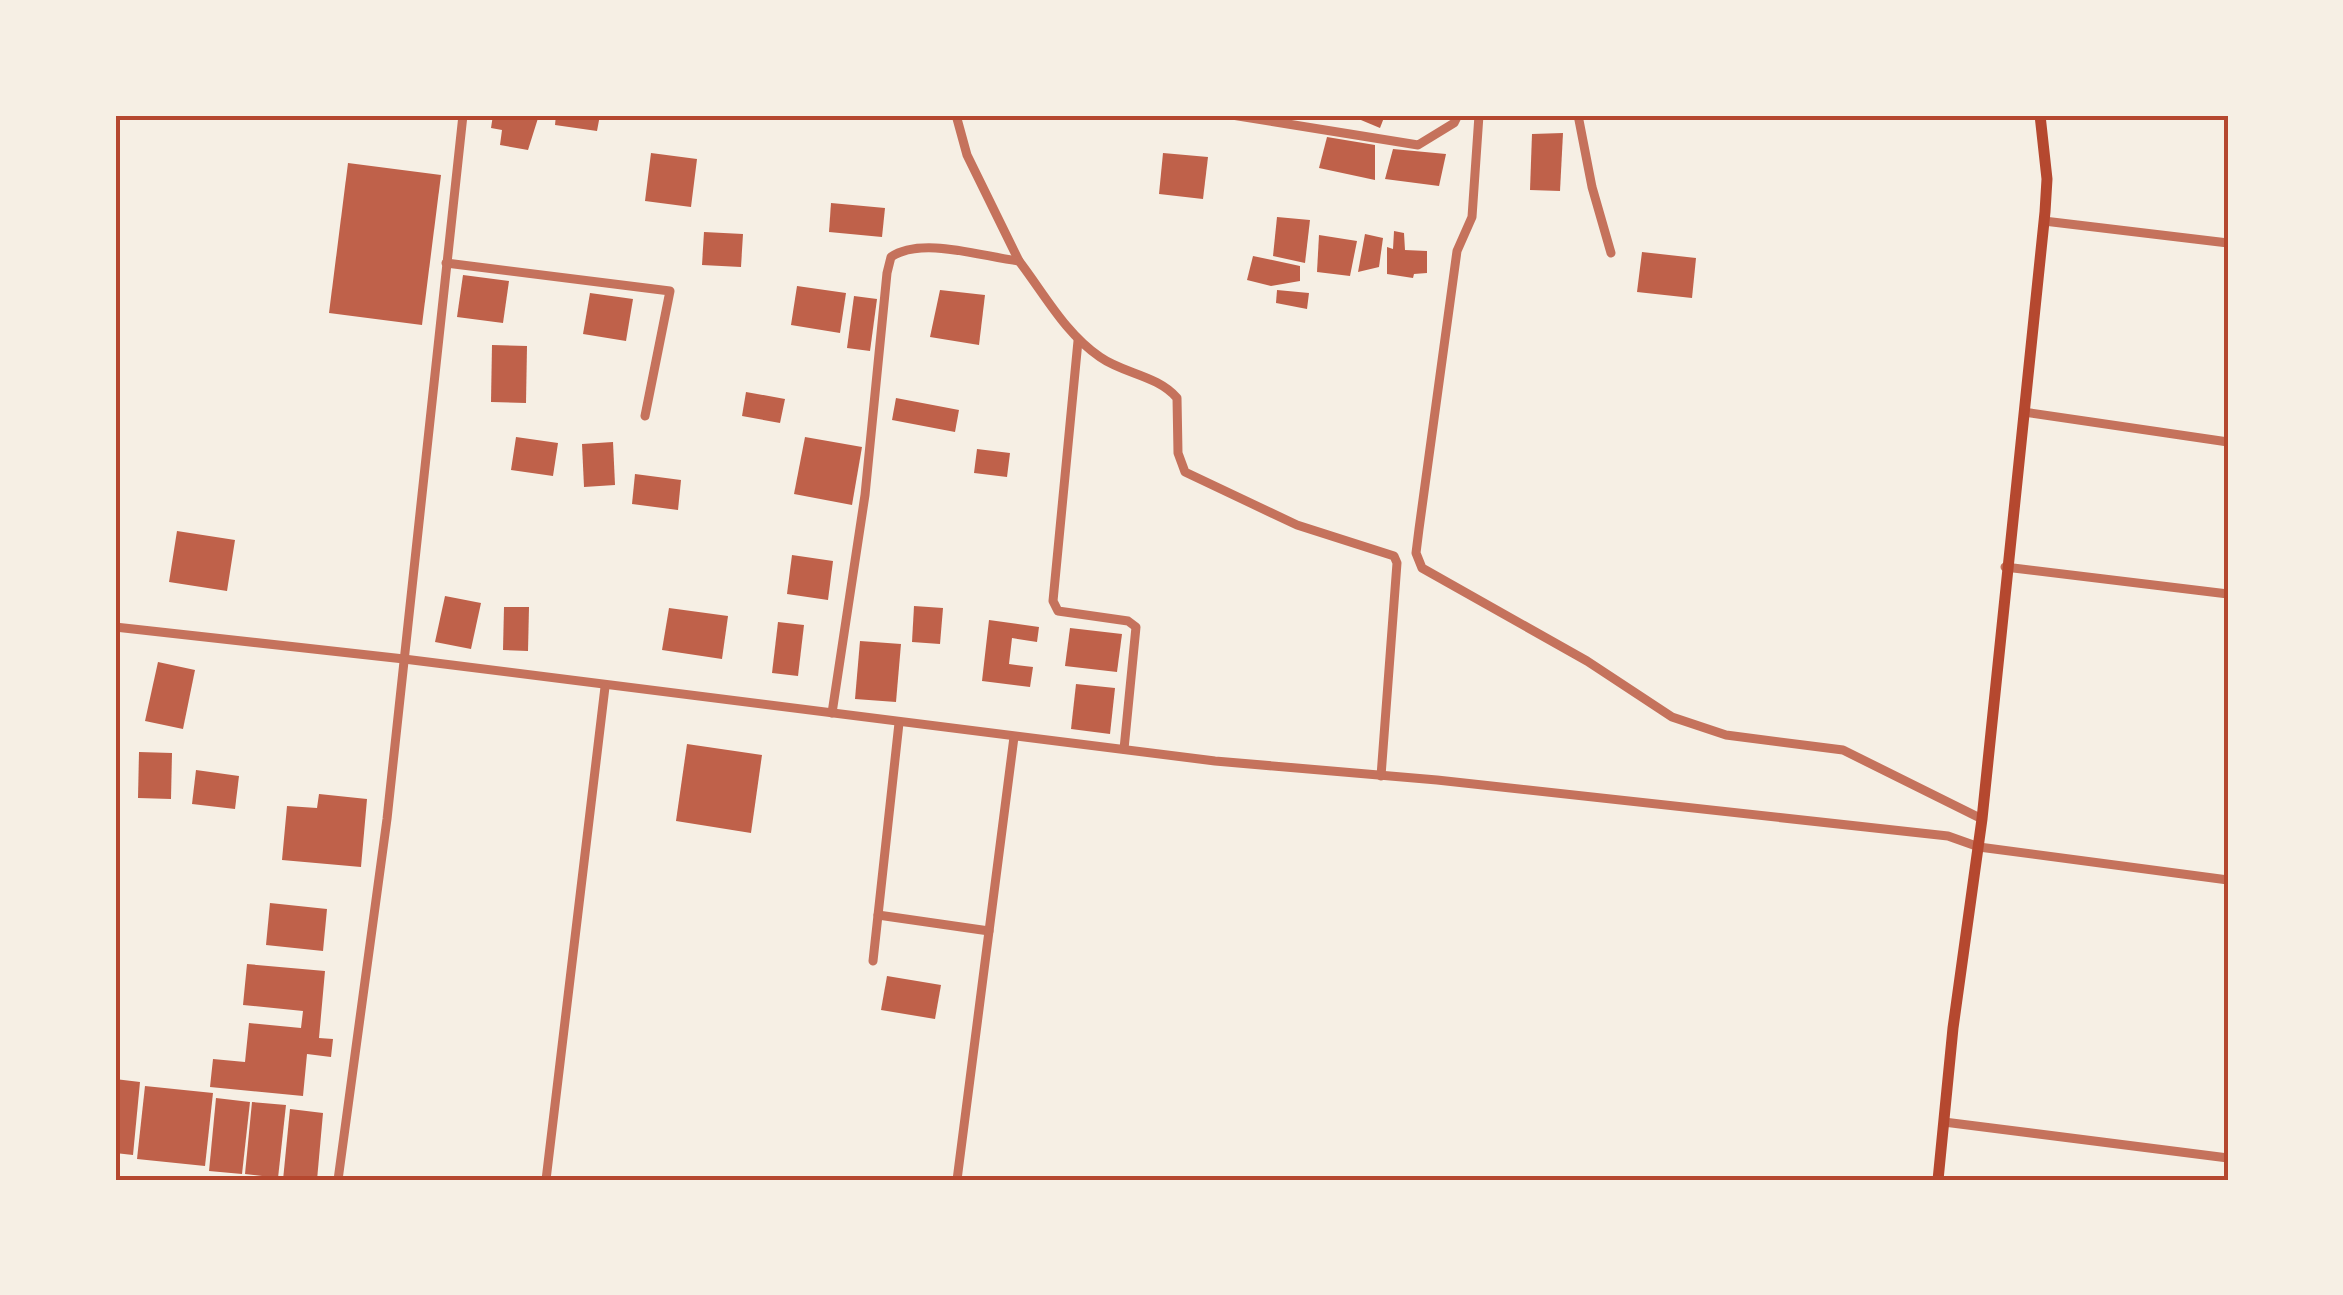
<svg xmlns="http://www.w3.org/2000/svg" width="2343" height="1295" font-family="'Golos Text',sans-serif">
  <rect width="100%" height="100%" fill="#f6efe4"/>
  <g fill="#bf614a">
    <path d="M493,115h46l-11,35 -28,-5 2,-15 -11,-2z"/>
    <path d="M556,115h44l-3,16 -42,-6z"/>
    <path d="M1349,115h36l-5,13z"/>
    <path d="M1563,133l-3,58 -30,-1 2,-56z"/>
    <path d="M1327,137l48,8v35l-56,-12z"/>
    <path d="M1393,149l53,5 -7,32 -54,-7z"/>
    <path d="M651,153l46,6 -6,48 -46,-6z"/>
    <path d="M1163,153l45,4 -5,42 -44,-5z"/>
    <path d="M348,163l93,12 -19,150 -93,-12z"/>
    <path d="M831,203l54,5 -3,29 -53,-5z"/>
    <path d="M1277,217l33,3 -5,43 -32,-7z"/>
    <path d="M1394,231l10,2 1,17 22,1v22l-13,1 -1,4 -26,-4v-27l6,2z"/>
    <path d="M704,232l39,2 -2,33 -39,-2z"/>
    <path d="M1365,234l18,4 -4,29 -21,5z"/>
    <path d="M1319,235l38,6 -7,35 -33,-4z"/>
    <path d="M1642,252l54,6 -4,40 -55,-6z"/>
    <path d="M1253,256l47,10v15l-29,5 -24,-6z"/>
    <path d="M463,275l46,6 -6,42 -46,-6z"/>
    <path d="M797,286l49,7 -6,40 -49,-8z"/>
    <path d="M940,290l45,5 -6,50 -49,-8z"/>
    <path d="M1277,290l32,3 -2,16 -31,-6z"/>
    <path d="M590,293l43,6 -7,42 -43,-7z"/>
    <path d="M854,296l23,3 -7,52 -23,-3z"/>
    <path d="M492,345l35,1 -1,57 -35,-1z"/>
    <path d="M746,392l39,7 -5,24 -38,-7z"/>
    <path d="M896,398l63,12 -4,22 -63,-12z"/>
    <path d="M516,437l42,6 -5,33 -42,-6z"/>
    <path d="M805,437l57,10 -10,58 -58,-11z"/>
    <path d="M613,442l2,43 -31,2 -2,-43z"/>
    <path d="M977,449l33,4 -3,24 -33,-4z"/>
    <path d="M635,474l46,6 -3,30 -46,-6z"/>
    <path d="M177,531l58,9 -8,51 -58,-9z"/>
    <path d="M792,555l41,6 -5,39 -41,-6z"/>
    <path d="M445,596l36,7 -10,46 -36,-7z"/>
    <path d="M914,606l29,2 -3,36 -28,-2z"/>
    <path d="M504,607h25l-1,44 -25,-1z"/>
    <path d="M669,608l59,8 -6,43 -60,-9z"/>
    <path d="M989,620l50,7 -2,15 -25,-4 -3,26 24,3 -3,20 -48,-6z"/>
    <path d="M778,622l26,3 -6,51 -26,-3z"/>
    <path d="M1070,628l52,6 -5,38 -52,-6z"/>
    <path d="M860,641l41,3 -5,58 -41,-3z"/>
    <path d="M158,662l37,8 -12,59 -38,-8z"/>
    <path d="M1076,684l39,4 -5,46 -39,-5z"/>
    <path d="M687,744l75,11 -11,78 -75,-12z"/>
    <path d="M139,752l33,1 -1,46 -33,-1z"/>
    <path d="M196,770l43,6 -4,33 -43,-5z"/>
    <path d="M319,794l48,5 -6,68 -79,-7 5,-54 30,2z"/>
    <path d="M270,903l57,6 -4,42 -57,-6z"/>
    <path d="M247,964l78,7 -6,67 14,1 -2,18 -24,-3 -4,42 -93,-9 3,-28 32,3 4,-39 52,5 2,-17 -60,-6z"/>
    <path d="M887,976l54,9 -6,34 -54,-9z"/>
    <path d="M115,1079l25,3 -7,73 -18,-2z"/>
    <path d="M145,1086l68,7 -8,73 -68,-7z"/>
    <path d="M216,1098l34,4 -8,72 -33,-3z"/>
    <path d="M252,1102l34,3 -8,73 -33,-4z"/>
    <path d="M290,1109l33,4 -6,67h-34z"/>
  </g>
  <g fill="none" stroke-linecap="round" stroke-linejoin="round">
    <g stroke="#c5725c" stroke-width="9">
      <path d="M956,115l11,40 52,106"/>
      <path d="M1232,115l186,30 36,-22 4,-8"/>
      <path d="M1479,115l-7,102 -15,34 -38,278 -3,24 6,15 165,93 85,56 54,18 117,15 139,69"/>
      <path d="M1578,115l14,72 19,66"/>
      <path d="M2044,221l184,22"/>
      <path d="M446,263l224,28 -25,125"/>
      <path d="M1078,341l-25,260 5,10 70,10 8,6 -12,122"/>
      <path d="M2024,412l204,30"/>
      <path d="M2005,567l223,27"/>
      <path d="M115,627l289,32 811,102 222,19 511,56 31,11 249,33"/>
      <path d="M832,713l33,-218 22,-222 4,-16c31,-21 92,0 128,4 26,34 46,72 81,96 24,17 57,18 77,41l1,55 7,19 112,53 97,31 3,7 -16,213"/>
      <path d="M878,915l111,16"/>
      <path d="M873,961l26,-238"/>
      <path d="M1944,1122l284,36"/>
      <path d="M338,1180l49,-361 76,-704"/>
      <path d="M546,1180l59,-493"/>
      <path d="M957,1180l57,-443"/>
    </g>
    <path stroke="#b5482f" stroke-width="11" d="M1938,1180l15,-152 29,-209 63,-607 2,-33 -7,-64"/>
  </g>
  <rect width="2343" height="1295" fill="none" stroke="#f6efe4" stroke-width="235"/>
  <rect x="118" y="118" width="2108" height="1060" fill="none" stroke="#b5482f" stroke-width="4"/>
</svg>
